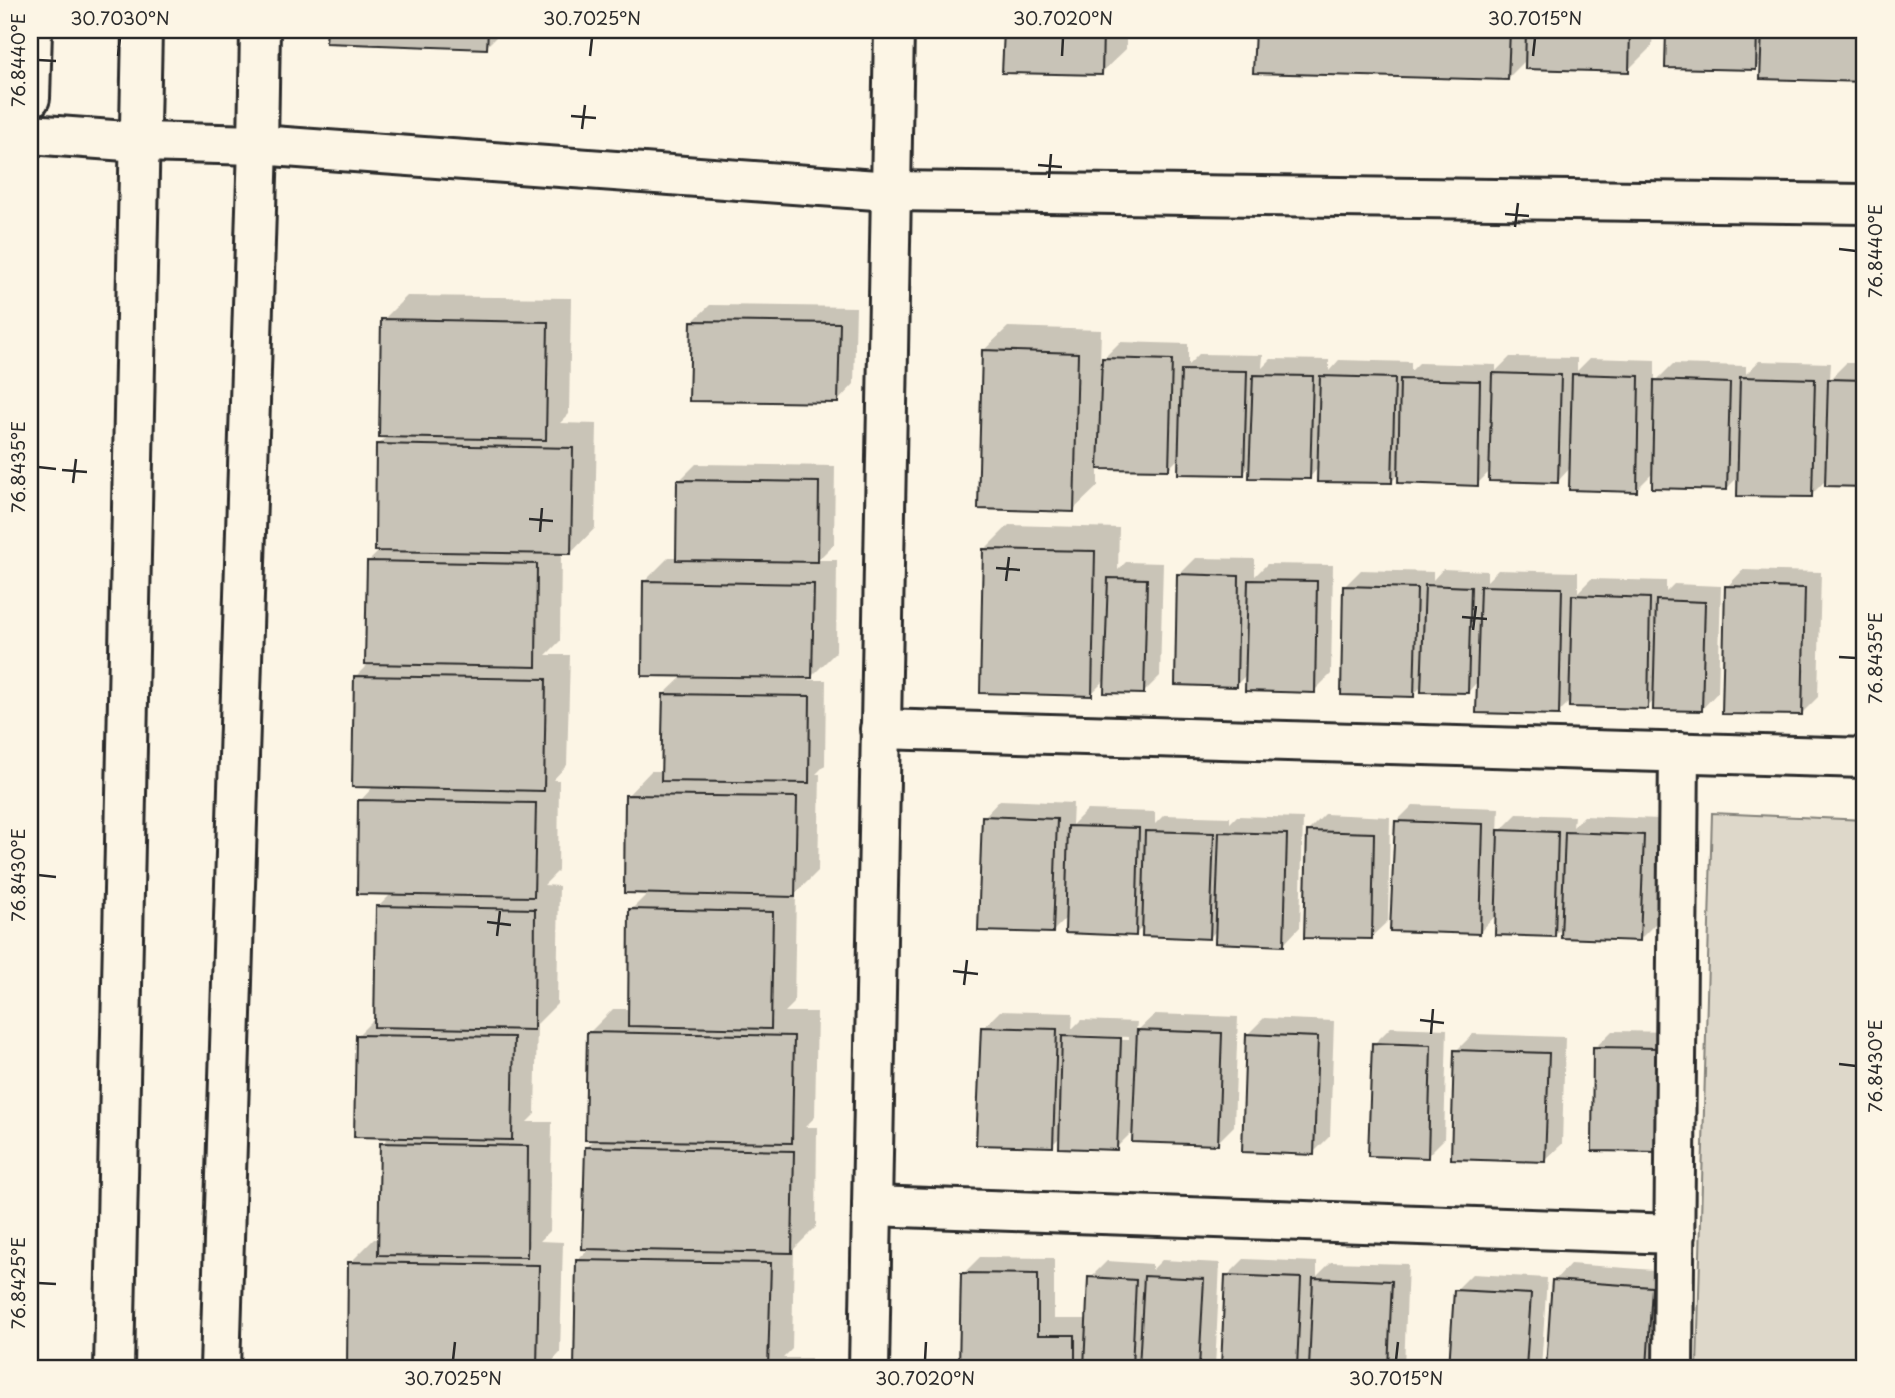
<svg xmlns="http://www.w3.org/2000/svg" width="1895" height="1398" font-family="'Playpen Sans',sans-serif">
  <rect width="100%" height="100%" fill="#fcf5e5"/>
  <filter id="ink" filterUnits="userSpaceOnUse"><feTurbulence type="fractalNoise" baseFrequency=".0143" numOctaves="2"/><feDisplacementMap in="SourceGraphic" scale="14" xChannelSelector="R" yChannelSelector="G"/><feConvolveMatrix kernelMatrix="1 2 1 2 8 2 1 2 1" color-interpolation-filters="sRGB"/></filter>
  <g filter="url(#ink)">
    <path fill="#ded8ca" stroke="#84827a" stroke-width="2" d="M1712,813l153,7v548h-168z"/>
    <g fill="#0003" fill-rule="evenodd">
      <path d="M328,30h175l-17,17 -158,-5z"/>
      <path d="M719,30h135l-5,5z"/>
      <path d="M1005,30h121v19l-25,24 -97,-2z"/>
      <path d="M1256,30h397l-1,16 -24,24 -101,-11 -19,19 -253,-7z"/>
      <path d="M1668,30h197v50l-103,-19 -7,8 -88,-3z"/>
      <path d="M407,296l164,2 -2,116 -9,9 37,1 -2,104 -24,25 -10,-1 -1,89 -14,14h24l-3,110 -14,15h6l-1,91 -14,14 15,1 -2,118 -20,20 -2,90 -8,8h25l-2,109 -10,10 23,1 -3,111 -13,14h4v1h-203l2,-105 24,-24h6l2,-95 8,-8 -32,-101 18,-18 2,-110 14,-14 -32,-92 14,-15 -18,-110 14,-14 -1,-101 12,-12 -3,-104 10,-10 -5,-115z"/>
      <path d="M710,305l146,2 -2,77 -16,17 -145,-80z"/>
      <path d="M1008,327l93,3 -1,32 20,-20 68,2v21l11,-11 64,1 -1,13 9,-9 58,1v11l10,-11 72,2v9l8,-8 77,2v6l14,-14 67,1v13l13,-13 65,2v22l18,-18 73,2v8l13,-13 72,2 -1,16 16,-16h19v122h-38v-6l-16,16 -71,-20 -13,13 -73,-16 -18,18 -65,-23 -13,14 -67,-11 -14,14 -77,-11 -8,8 -73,-14 -10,11 -57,-13 -9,8 -63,-16 -12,12 -70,-2v19l-25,24 -90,-159z"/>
      <path d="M696,464l139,2 -1,78 -16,16h19l-1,92 -28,28h18l-1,85 -9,9h4l-2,97 -22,22 -2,110 -9,9h32l-2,105 -10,10h12l-1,100 -22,22 -2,100 -9,9h28v10h-235l1,-107 13,-13 -4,-100 10,-10 -7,-105 24,-24h17l1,-99 18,-18 -22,-96 24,-25h12l1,-77 20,-19 -39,-94 24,-24h9l1,-76z"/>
      <path d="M1009,525l110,3 -1,42 8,-8 37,1 -3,113 -17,17 -37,-14 -15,15 -106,-145z"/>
      <path d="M1196,558l59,1v17l12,-12 66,1 -2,109 -17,17 -67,-17 -11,11 -57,-110z"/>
      <path d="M1443,569l44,2v10l11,-11 80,2v20l13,-13 75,2v11l8,-8 47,2 -3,106 -16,17 -47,-9 -8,7 -76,-7 -13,13 -80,-32 -10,11 -45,-7 -10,10 -69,-108 17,-17 72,2v8z"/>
      <path d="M1743,570l78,2 -3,125 -17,17 -74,-127z"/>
      <path d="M1000,800l73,3 -1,22 15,-15 68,2v12l9,-9 66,2v6l7,-7 66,2 -3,109 -16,17 -67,-14 -7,7 -66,-11 -9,8 -68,-17 -14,14 -69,-114z"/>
      <path d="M1413,805l86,3 -1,25 19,-19 57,2 -1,11 11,-11 76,3 -3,103 -17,17 -76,-13 -10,10 -57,-22 -18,19 -83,-111z"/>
      <path d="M1325,814l65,3 -2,104 -17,16 -63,-106z"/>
      <path d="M1000,1011l73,2 -1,16 9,-9 56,2 -1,10 19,-18 83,3 -4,109 -17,17 -82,-14 -19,19 -55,-12 -9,9 -69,-117zM1078,1035l51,2v3l-51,-1z"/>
      <path d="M1264,1018l70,3 -4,115 -17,17 -66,-118z"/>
      <path d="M1391,1027l56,2 -3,110 -17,17 -53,-112z"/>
      <path d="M1612,1031l67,1 -2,102 -82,-86z"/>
      <path d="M1473,1034l92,3 -3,107 -17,16 -89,-109z"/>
      <path d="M980,1257l74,1v61h34l2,-41 17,-17 45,3v6l10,-10 58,3 -5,105h-254l2,-94z"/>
      <path d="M1244,1259l73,3v14l14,-14 77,2 -4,104h-181l4,-92z"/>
      <path d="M1570,1264l98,7 -6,97h-114l6,-87z"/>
      <path d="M1472,1274l75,4 -6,90h-90l5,-78z"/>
    </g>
    <g fill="#c8c3b7" stroke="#2b2b2b" stroke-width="2">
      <path d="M327,30h161l-1,19 -161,-6z"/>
      <path d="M693,30h157v6z"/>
      <path d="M1004,30h99l-1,45 -100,-2z"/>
      <path d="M1255,30h255l-2,50 -255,-7z"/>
      <path d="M1526,30h104l-1,42 -104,-3z"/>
      <path d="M1666,30h91l-1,40 -91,-2z"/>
      <path d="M1762,30h103v52l-105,-3z"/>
      <path d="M381,319l167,3 -2,118 -167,-3z"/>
      <path d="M691,321l149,2 -2,80 -149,-2z"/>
      <path d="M982,350l96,3 -4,159 -96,-3z"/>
      <path d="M1102,358l70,2 -3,110 -71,-1z"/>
      <path d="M1181,370l66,1 -3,104 -66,-1z"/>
      <path d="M1492,373l69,2 -3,108 -69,-2z"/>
      <path d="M1572,374l67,2 -2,116 -68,-2z"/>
      <path d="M1253,375l60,1 -3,103 -61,-1z"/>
      <path d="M1320,376l75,2 -3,105 -75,-1z"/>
      <path d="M1740,377l75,2 -3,118 -75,-1z"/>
      <path d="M1400,379l80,2 -2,105 -80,-3z"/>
      <path d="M1828,379l37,1v107l-40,-1z"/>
      <path d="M1654,380l76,3 -3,107 -75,-2z"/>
      <path d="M376,444l197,4 -2,106 -196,-3z"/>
      <path d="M677,480l142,2 -1,80 -142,-2z"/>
      <path d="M983,549l112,2 -3,145 -112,-3z"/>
      <path d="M367,561l170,3 -1,103 -171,-3z"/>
      <path d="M1177,574l62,2 -2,111 -62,-2z"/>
      <path d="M1108,578l39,1 -3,115 -40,-1z"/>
      <path d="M1248,580l69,1 -2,112 -70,-2z"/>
      <path d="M643,581l171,3 -2,94 -170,-2z"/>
      <path d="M1425,585l46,2 -3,106 -47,-1z"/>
      <path d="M1343,586l74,2 -3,109 -73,-2z"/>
      <path d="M1480,586l82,2 -3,127 -83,-2z"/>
      <path d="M1725,586l80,2 -3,127 -80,-1z"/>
      <path d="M1572,595l78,3 -2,111 -79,-2z"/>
      <path d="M1656,600l49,2 -3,109 -49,-1z"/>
      <path d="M354,676l192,3 -2,112 -192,-4z"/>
      <path d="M663,694l147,2 -1,87 -148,-2z"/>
      <path d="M625,795l172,2 -2,100 -171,-4z"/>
      <path d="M358,800l178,3 -2,94 -177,-3z"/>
      <path d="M982,816l75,3 -4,114 -75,-2z"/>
      <path d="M1395,821l88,3 -3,110 -90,-3z"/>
      <path d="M1068,826l71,2 -3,108 -71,-3z"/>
      <path d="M1498,830l60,2 -3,105 -60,-2z"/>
      <path d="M1145,831l69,2 -4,106 -68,-3z"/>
      <path d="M1307,831l67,2 -2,106 -68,-1z"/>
      <path d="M1219,832l68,2 -3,112 -69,-3z"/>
      <path d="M1565,832l79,3 -4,106 -79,-3z"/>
      <path d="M376,906l159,3 -1,121 -160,-3z"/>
      <path d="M629,909l144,3 -2,117 -143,-3z"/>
      <path d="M981,1027l76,2 -4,118 -77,-2z"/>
      <path d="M1137,1030l85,3 -4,112 -86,-3z"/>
      <path d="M587,1032l207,4 -2,107 -207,-3z"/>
      <path d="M1246,1034l72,3 -4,118 -72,-3z"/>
      <path d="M356,1035l158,2 -2,103 -158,-3z"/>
      <path d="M1062,1036l59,2 -4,112 -58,-2z"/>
      <path d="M1372,1043l59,2 -3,113 -60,-2z"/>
      <path d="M1593,1047l70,1 -2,104 -69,-1z"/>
      <path d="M1454,1050l95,3 -4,109 -94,-3z"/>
      <path d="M380,1143l148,3 -1,111 -149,-2z"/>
      <path d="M585,1147l209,4 -2,102 -210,-4z"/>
      <path d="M576,1260l195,3 -3,105h-194z"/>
      <path d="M348,1262l191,3 -2,103h-190z"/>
      <path d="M961,1273l77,1v61h37v33h-116z"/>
      <path d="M1225,1275l76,3 -4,90h-76z"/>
      <path d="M1144,1276l60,3 -5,89h-60z"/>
      <path d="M1088,1277l48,3 -4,88h-48z"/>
      <path d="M1313,1278l79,3 -4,87h-79z"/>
      <path d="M1552,1280l100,7 -5,81h-101z"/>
      <path d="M1454,1290l77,4 -5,74h-77z"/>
    </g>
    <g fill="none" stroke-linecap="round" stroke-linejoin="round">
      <g stroke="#2b2b2b" stroke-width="44">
        <g id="minor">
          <path d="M880,729l985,29"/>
          <path d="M872,1206l803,28"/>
          <path d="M220,1368l38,-1223 2,-115"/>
          <path d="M869,1368l25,-1338"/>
          <path d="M1673,1368l6,-616"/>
        </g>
      </g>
      <g stroke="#2b2b2b" stroke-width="44">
        <g id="tertiary">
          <path d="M30,98l2,-68"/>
          <path d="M30,134l110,8 118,3 632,46 975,13"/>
          <path d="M114,1368l28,-1338"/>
        </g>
      </g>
      <use href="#minor" stroke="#fcf5e5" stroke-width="38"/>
      <use href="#tertiary" stroke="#fcf5e5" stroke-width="38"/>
    </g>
  </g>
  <path fill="none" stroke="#2b2b2b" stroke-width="2.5" d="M118,56l2,-18M590,56l2,-18M1062,56l1,-18M1533,56l2,-18M38,60l18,1M571,116l25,2M582,129l3,-24M1038,165l24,2M1049,178l2,-24M1505,214l24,2M1515,227l3,-24M1839,249l17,2M38,467l18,2M62,470l25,2M73,483l3,-24M529,519l24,2M540,532l2,-24M996,568l24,2M1006,581l3,-24M1462,617l25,2M1473,630l3,-24M1839,657l17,1M38,875l18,2M487,922l24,3M497,936l3,-25M953,971l25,3M964,985l3,-25M1420,1020l24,3M1431,1034l2,-25M1839,1064l17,2M38,1283l18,1M453,1360l2,-18M925,1360l1,-18M1396,1360l2,-18"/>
  <rect width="1895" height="1398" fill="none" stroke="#fcf5e5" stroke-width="77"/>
  <rect x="38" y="38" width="1818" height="1322" fill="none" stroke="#2b2b2b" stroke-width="2.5"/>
  <g font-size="18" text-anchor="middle" fill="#2b2b2b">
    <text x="120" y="25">30.7030°N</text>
    <text x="592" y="25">30.7025°N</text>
    <text x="1063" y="25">30.7020°N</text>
    <text x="1535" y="25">30.7015°N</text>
    <text transform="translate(19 60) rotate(-90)" y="6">76.8440°E</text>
    <text transform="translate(1876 251) rotate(-90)" y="6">76.8440°E</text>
    <text transform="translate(19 467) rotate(-90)" y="6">76.8435°E</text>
    <text transform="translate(1876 658) rotate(-90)" y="6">76.8435°E</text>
    <text transform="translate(19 875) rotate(-90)" y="6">76.8430°E</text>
    <text transform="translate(1876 1066) rotate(-90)" y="6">76.8430°E</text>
    <text transform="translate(19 1283) rotate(-90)" y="6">76.8425°E</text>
    <text x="453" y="1385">30.7025°N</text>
    <text x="925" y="1385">30.7020°N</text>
    <text x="1396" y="1385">30.7015°N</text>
  </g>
</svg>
